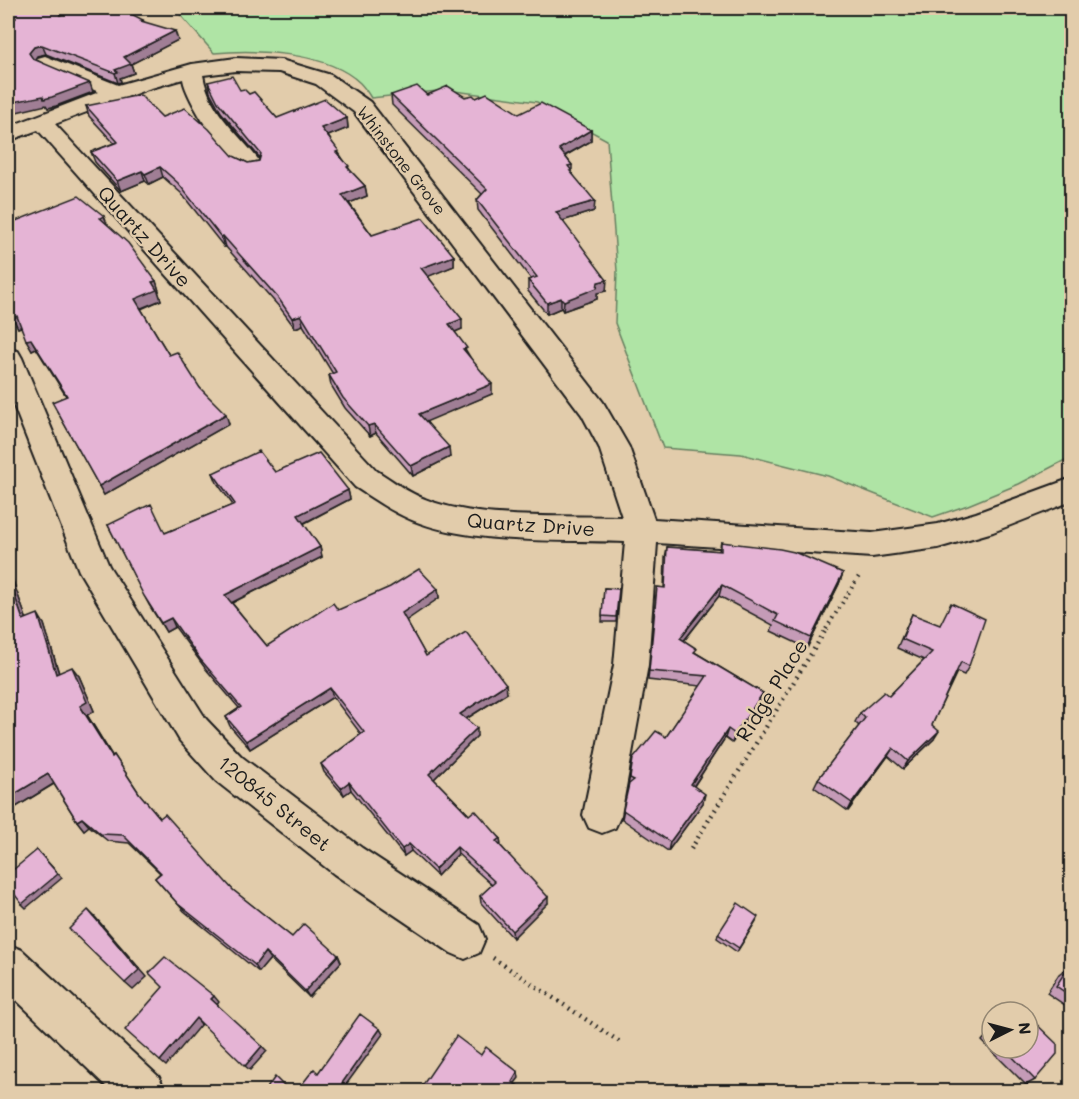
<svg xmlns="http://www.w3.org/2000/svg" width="1079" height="1099" font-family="Mali,sans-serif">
  <rect width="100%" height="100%" fill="#e2ccab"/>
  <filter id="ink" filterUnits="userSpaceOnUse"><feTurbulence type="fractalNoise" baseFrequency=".0167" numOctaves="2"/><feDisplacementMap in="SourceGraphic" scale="12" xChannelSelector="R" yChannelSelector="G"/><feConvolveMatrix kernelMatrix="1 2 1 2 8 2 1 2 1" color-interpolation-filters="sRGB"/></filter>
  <g filter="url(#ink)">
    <path fill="#afe4a5" stroke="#668060" stroke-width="1.5" d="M170,8h901v449l-52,27 -51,21 -35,12 -105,-41 -87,-22 -78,-6 -48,-125 2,-52 -10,-131 -70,-38 -90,-12 -76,8c-3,-5 -7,-11 -11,-15 -32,-31 -104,-34 -146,-30l-38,-43z"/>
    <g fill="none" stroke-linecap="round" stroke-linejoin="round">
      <g stroke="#1c1c1c" stroke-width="4">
        <g id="minor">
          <path d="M45,56l73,29 74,-21 44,-6 45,2 50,15 39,27 233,300 26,45 25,72 218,14 66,-9 38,-11 96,-35v23l-79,31 -55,16 -66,9 -215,-14 -9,122 -27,150 -6,13 -13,5 -13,-5 -6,-13 31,-150 11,-123c-65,-2 -164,3 -222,-26 -17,-8 -32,-19 -48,-29l-317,-357 -30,11v-14l91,-35 -61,-26 -3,-4 3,-4zM236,71l43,1 37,12 38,28 228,303 17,32 23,70c-60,-2 -142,4 -197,-18 -17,-6 -33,-19 -48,-28l-322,-347 93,-35 35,-10c3,21 44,84 62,91 5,2 9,1 14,0l3,-5c-21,-31 -52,-50 -59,-90z"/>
          <path d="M8,349l10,2 4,7 87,208 97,153 36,38 120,91 117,77 6,14 -6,14 -14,6 -14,-6 -117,-79 -118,-93 -36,-40 -101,-170 -71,-180z"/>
          <path d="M8,944l14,6 137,127 7,15h-54l-104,-100z"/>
        </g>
      </g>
      <path stroke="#1c1c1c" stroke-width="4" stroke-dasharray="1.5 4.5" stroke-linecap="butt" d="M826,629l35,-56"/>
      <g stroke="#1c1c1c" stroke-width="4.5" stroke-dasharray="1.5 5" stroke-linecap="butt">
        <path d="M691,849l136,-221"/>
        <path d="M493,958l127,84"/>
      </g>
      <use href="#minor" fill="#e2ccab" fill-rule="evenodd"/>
    </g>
    <g fill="#c59bb7" stroke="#1c1c1c" stroke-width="1.5">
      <path d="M11,8l35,1 15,6 82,5 1,2 34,18 -47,24 3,9 -14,5 1,4 -3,1 -72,-29 -9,2 -2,3 58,33 -37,14 -8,2z"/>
      <path d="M208,82l41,12 28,24h70l1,10 -20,8 22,34 15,16 2,10 -18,7 23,32 82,21v10l-26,10 34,53 -7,3 37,62 -66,27 24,36 -37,19 -37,-43 -6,3 -25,-28 -14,-23 -2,-10 4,-1 -30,-49 -8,3 -14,-19 -55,-62h-2l-43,-54 -18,-16 -14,7 -4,-3 -24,10 -26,-29 -4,-10 23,-9 -25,-27 -3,-10 76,11 71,39 15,7 11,-2 1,-3 -39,-46 -11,-20z"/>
      <path d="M391,95h36l49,3 43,16 72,16v11l-26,15 7,9v8l22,38 -32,10 44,70 -9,2v6l-34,12 -2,-3 -14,6 -19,-23v-11l3,-1 -53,-69 -1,-10 5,-6 -90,-89z"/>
      <path d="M108,225l48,56 3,10h-1l3,9 -20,9 28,46 31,33 29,36 -125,71 -47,-84 9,-15 -30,-48 -4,2 -11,-23 -3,1 -10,-21z"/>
      <path d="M275,472l73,18 2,9 -47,25 17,23 2,10 -90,46 35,43 71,-36 100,-21 1,9 -33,22 20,36 81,37 -41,26 11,17 -43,43 35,36 31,23v7l48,58 -35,35 -32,-35 -1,-7 12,-11 -34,-31 -21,22 -26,-25 -7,5 -53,-66 -7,5 -20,-23 -3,-8 40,-30 -28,-37 -83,52 -20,-23 -4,-9 13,-9 -34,-40 -30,-41 -9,5 -17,-27 -41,-80 57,8 68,-28 -16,-22 -4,-10z"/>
      <path d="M721,542l122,31 -4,11 -32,64 -36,-17 2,-6 -54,-29 -35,45 12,12 67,40 -3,10 -28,40 -7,-5 -31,48 9,17 -35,48 -46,-32 11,-60 33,-22 35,-51 -53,-6 9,-93 7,1 1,-30 2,-11 52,4z"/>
      <path d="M8,567l18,51 18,6 15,49 20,3 15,35 -7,4 25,41 2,-1 27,41 19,22 73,72 59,47 46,18 3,7 -32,35 -39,-38 -11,13 -75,-61 -29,-33 5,-5 -31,-30 -21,-2 -19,-15 -5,4 -7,-9 -23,-37 -46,28z"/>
      <path d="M604,588l15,1 -3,33h-14z"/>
      <path d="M912,614l57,52 -5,9 -7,-3 -25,53 2,14 -31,30 -15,-13 -40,55 -34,-24 4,-8 41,-53 -4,-4 5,-9 29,-17 35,-36 -27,-12z"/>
      <path d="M756,921l-19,31 -20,-14 1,-4z"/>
      <path d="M1069,966l2,2v41l-24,-16 12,-19z"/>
      <path d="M992,1029v19h36l7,32 -9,5 -44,-44z"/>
    </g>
    <g fill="#a07e95" stroke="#1c1c1c" stroke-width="1.5">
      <path d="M175,31l3,9 -47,24 3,9 -14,5 1,4 -3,1 -3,-10v-3l9,-13z"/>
      <path d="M42,45l4,9 -9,2 -4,6 -4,-9 5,-6z"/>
      <path d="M90,83l3,9 -37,14 -8,2 -2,-3 -38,9v-11z"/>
      <path d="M347,118l1,10 -25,10 -2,-10z"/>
      <path d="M591,130v11l-32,18v-10z"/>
      <path d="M160,167l3,10 -14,7 -4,-10z"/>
      <path d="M142,171l3,10 -24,10 -4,-10z"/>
      <path d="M365,186l2,10 -23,9 -2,-10z"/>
      <path d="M595,201l-1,10 -38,12v-11z"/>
      <path d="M104,216l4,10 -8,-8z"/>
      <path d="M223,236l3,11h-2l-3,-10z"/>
      <path d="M454,256v10l-32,13 -1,-11z"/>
      <path d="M607,280l-1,11 -9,2v6l-34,12 1,-10 34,-19z"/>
      <path d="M156,281l3,10h-1l3,9 -22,9 -4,-10 17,-17z"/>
      <path d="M561,298v10l-14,6v-11z"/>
      <path d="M301,315l2,10 -8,3 -3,-10z"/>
      <path d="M17,316l5,10 -4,2 -5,-10z"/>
      <path d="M462,319v10l-12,5 -1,-10z"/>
      <path d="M31,339l5,9 -4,2 -6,-10z"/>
      <path d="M492,384v10l-71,30 -2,-10z"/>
      <path d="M226,414l3,10 -125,71 -5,-9z"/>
      <path d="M374,424l2,9 -6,3 -2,-10z"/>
      <path d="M449,447l1,10 -37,19 -2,-10z"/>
      <path d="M348,490l2,9 -50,26 -2,-10z"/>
      <path d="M320,547l2,10 -93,47 -4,-9z"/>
      <path d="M8,567l22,62 -7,-9 -15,-44z"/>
      <path d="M843,573l-4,11 -32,64 4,-10z"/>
      <path d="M722,585l-3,11 -41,52 2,-10z"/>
      <path d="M438,589l1,9 -35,24 -2,-9z"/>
      <path d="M38,614l6,10 18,60 -6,-10z"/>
      <path d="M171,618l4,9 -9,5 -5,-9z"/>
      <path d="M72,667l7,9 15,35 -7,4 31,50 -38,-59z"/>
      <path d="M506,684l1,9 -46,29 -1,-8z"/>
      <path d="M330,688l3,9 -83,52 -4,-8z"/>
      <path d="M763,693l-3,10 -28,40 3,-9z"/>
      <path d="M477,728v8l-46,46 -2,-8z"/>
      <path d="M728,729l-3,9 -36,55 2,-9z"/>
      <path d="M939,731l-5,8 -31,30 5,-8z"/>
      <path d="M893,748l-5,8 -40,55 4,-8z"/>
      <path d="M48,774l7,9 -47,29v-14z"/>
      <path d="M349,782l2,8 -7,5 -3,-7z"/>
      <path d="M705,794l-2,9 -35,48 2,-9z"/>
      <path d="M82,818l7,8 -5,4 -7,-9z"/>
      <path d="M500,838l1,7 -4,3 -1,-7z"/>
      <path d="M409,844l2,7 -7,5 -2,-7z"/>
      <path d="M457,847l1,7 -21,22 -2,-7z"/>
      <path d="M37,850l25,28 -36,30 -4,-4z"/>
      <path d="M548,897v6l-35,35 -1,-7z"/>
      <path d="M88,910l8,8 51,59 -14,13 -8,-7z"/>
      <path d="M265,952l5,7 -11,13 -4,-7z"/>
      <path d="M338,955l3,7 -32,35 -4,-6z"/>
      <path d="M214,996l5,6 -2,3 -6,-6z"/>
      <path d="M196,1018l5,6 -35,42 -6,-5z"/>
      <path d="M380,1029l3,5 -38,52 -3,-3z"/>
      <path d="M262,1046l5,5 -17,19 -5,-4z"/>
      <path d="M518,1072l1,6 -7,9v-5z"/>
    </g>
    <g fill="#e5b4d5" stroke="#1c1c1c" stroke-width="1.5">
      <path d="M11,8h34l1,1 12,-1 2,7 17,-7h43l23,12 -2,1 34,10 -51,26 7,7 -16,6 3,2 -3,1 -73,-28 -8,2 -5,6 4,6 57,24 -38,14 -8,2 -1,-3 -35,7v-83l8,-2z"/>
      <path d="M232,76l8,14 4,-1 5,5 5,-2 23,26 48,-19 22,19 -26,10 18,23 -3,1 13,14 -2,1 18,19 -23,9 30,40 51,-17 31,38 -33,12 41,51 -13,5 18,24 -4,1 29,35 -73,30 30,33 -38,19 -37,-42 -6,2 -25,-28 -14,-23 7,-3 -35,-57 -9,3 -13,-19 -56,-63 -2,1 -43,-54 -18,-16 -15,7 -3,-3 -25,10 -26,-29 27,-10 -32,-36 54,-11 22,22 23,-9 24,21 24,27 15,7 11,-2 2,-7 -43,-52 -10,-20z"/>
      <path d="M417,86l10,9 21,-9 17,11 8,-2 3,3 11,-5 32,21 22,-11 50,27 -32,19 13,16 -4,1 4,5h-2l25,30 -39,11 51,68 -9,2 -1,6 -33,13 -3,-3 -14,5 -19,-23 9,-3 -60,-77 10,-11 -96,-94z"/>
      <path d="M79,196l25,20 -4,2 28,25 28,38 -4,1 5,8 -22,9 34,56 8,-3 23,36 26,26 -127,72 -47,-84 15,-6 -36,-57 -5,1 -9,-24 -4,2 -5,-11v-83z"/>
      <path d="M259,451l16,21 44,-19 29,37 -50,25 22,32 -95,48 42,51 66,-43 5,7 52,-23 29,-18 19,20 -36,24 24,43 40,-24 40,52 -46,30 17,14 -48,46 40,41 6,-5 25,28 -4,3 52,56 -36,34 -32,-35 15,-14 -38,-35 -22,22 -26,-25 -7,5 -53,-67 -8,6 -20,-24 43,-32 -34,-44 -84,53 -20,-24 15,-10 -41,-48 -29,-41 -10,5 -17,-27 -36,-71 43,-21 14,29 70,-29 -22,-31z"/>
      <path d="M721,542l59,7 14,3 49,21 -32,65 -36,-17 3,-6 -56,-30 -42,53 17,11 -3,3 69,41 -28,41 -7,-5 -37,55 14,10 -35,48 -47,-32 6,-26 5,-4 -4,-2 3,-19 23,-28 10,6 41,-61 -58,-5 8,-84 8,1 2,-41 54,4z"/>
      <path d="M8,576l15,44 15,-6 18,60 16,-7 15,35 -7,4 32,51 2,-2 25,38 21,25 5,-4 68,76 59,47 12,-13 34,31 -33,36 -40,-39 -10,13 -77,-61 -23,-26 6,-5 -38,-38 -22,-1 -19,-16 -5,3 -29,-47 -40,24z"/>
      <path d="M604,588l15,1 -3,28 -14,-1z"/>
      <path d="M951,603l34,16 -16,47 -8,-4 -29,63 7,6 -31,30 -15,-13 -41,55 -34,-24 47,-61 -5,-5 24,-21 5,4 43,-44 -30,-13 10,-25 28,11z"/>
      <path d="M37,850l21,24 -36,30 -14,-18v-12z"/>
      <path d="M738,903l20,14 -19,31 -21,-14z"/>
      <path d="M88,910l51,60 -14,13 -56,-54z"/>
      <path d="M165,957l49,39 -3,3 51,47 -17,20 -49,-48 -36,43 -35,-31 38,-43 -14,-14z"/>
      <path d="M1069,966l2,2v28l-15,-10z"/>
      <path d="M1017,1005l7,7h-13z"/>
      <path d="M360,1014l20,15 -38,54 11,9h-57l18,-23 4,4z"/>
      <path d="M1028,1016l29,28v10l-22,26 -31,-32h24z"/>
      <path d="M456,1036l25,19 5,-8 32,25 -6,10 16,10h-110z"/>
      <path d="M275,1077l15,15h-26z"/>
    </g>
  </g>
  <g text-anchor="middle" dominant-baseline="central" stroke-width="5" stroke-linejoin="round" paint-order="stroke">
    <g font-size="16" fill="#1c1c1c" stroke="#e2ccab">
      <text transform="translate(402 160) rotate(52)">Whinstone Grove</text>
    </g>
    <g font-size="20" fill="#1c1c1c" stroke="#e2ccab">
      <text transform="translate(145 236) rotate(48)">Quartz Drive</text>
      <text transform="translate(531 524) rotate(4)">Quartz Drive</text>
      <text transform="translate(771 690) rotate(-58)">Ridge Place</text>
      <text transform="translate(275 803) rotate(39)">120845 Street</text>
    </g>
  </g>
  <rect width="1079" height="1099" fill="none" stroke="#e2ccab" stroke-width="30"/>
  <rect x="15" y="15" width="1049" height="1069" fill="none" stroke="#1c1c1c" stroke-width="2" filter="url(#ink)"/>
  <g transform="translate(1010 1030) rotate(84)"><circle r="28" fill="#e2ccab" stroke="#938672" stroke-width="1.5"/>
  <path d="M0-4.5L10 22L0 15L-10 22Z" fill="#1c1c1c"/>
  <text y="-9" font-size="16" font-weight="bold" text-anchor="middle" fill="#1c1c1c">N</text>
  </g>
</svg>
